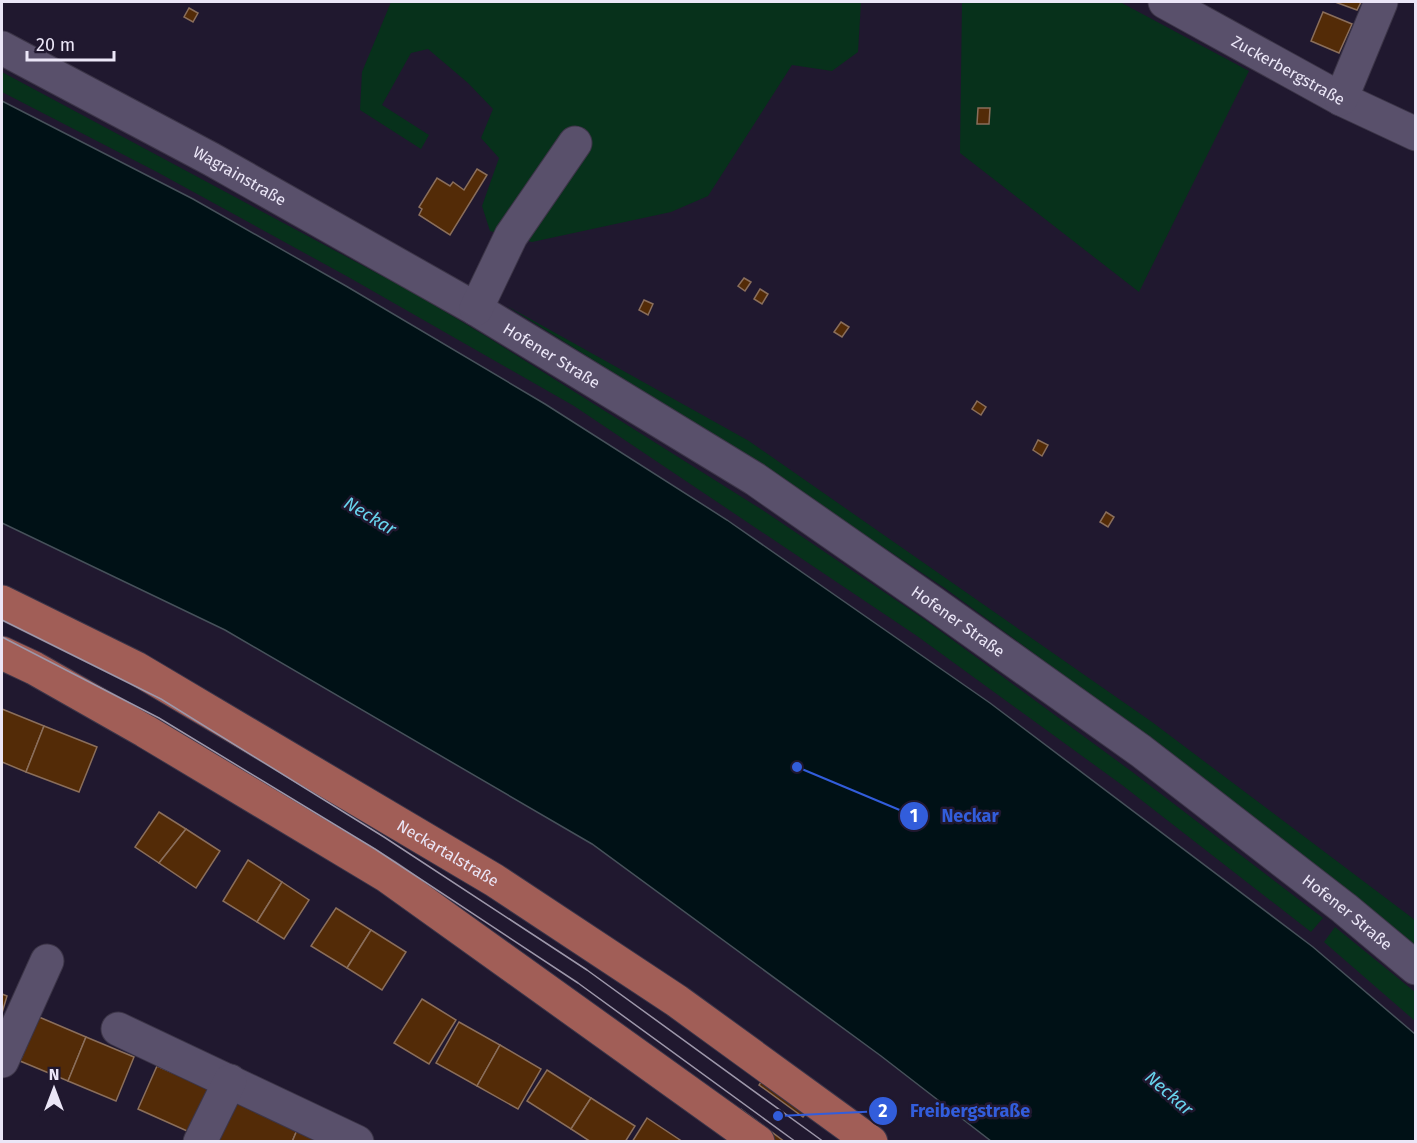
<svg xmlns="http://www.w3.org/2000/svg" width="1417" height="1143" font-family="'Fira Sans',sans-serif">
  <rect width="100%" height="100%" fill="#20182f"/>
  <g fill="#07311b">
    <path d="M391,2h470l-3,50 -26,19 -40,-6 -84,131 -37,16 -139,30 -42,-11 -8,-25 17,-48 -18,-20 12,-29 -25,-26 -40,-34 -17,4 -29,52 47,30 -8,14 -61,-39 2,-38z"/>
    <path d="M962,2h158l129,69 -110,221 -179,-139z"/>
    <path d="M2,72l412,221 75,45 275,173 160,108 207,152 192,147 -12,14 -189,-147 -205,-149 -343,-230 -224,-128 -193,-106 -155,-80z"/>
    <path d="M507,306l242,135 403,281 263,198v26l-271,-212 -198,-145 -204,-136z"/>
    <path d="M1335,927l80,65v29l-91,-79z"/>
  </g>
  <path fill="#001116" stroke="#46515a" stroke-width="1.5" d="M2,101l191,98 153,87 199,118 182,116 263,183 323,244 102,87v107h-424l-110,-85 -289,-212 -367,-214 -223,-107z"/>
  <g fill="#532b07" stroke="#8a6e5b" stroke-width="1.5">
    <path d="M1335,2h26l-4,8z"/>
    <path d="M189,8l9,5 -5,9 -9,-5z"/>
    <path d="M1323,12l29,12 -13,29 -28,-12z"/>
    <path d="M978,108h12l-1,16h-12z"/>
    <path d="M477,169l10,6 -37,60 -31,-20 3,-6 -3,-2 18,-29 13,8 3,-4 11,8z"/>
    <path d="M744,278l7,4 -6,9 -7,-5z"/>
    <path d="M760,289l8,5 -6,10 -8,-5z"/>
    <path d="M644,300l9,4 -5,11 -9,-5z"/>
    <path d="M841,322l8,5 -7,10 -8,-5z"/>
    <path d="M977,401l9,6 -5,8 -9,-6z"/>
    <path d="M1038,440l10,5 -6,11 -9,-6z"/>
    <path d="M1106,512l8,5 -6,10 -8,-5z"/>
    <path d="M2,709l42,17 -18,46 -24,-10z"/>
    <path d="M44,726l53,21 -18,45 -53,-20z"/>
    <path d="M159,812l27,17 -27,34 -24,-16z"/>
    <path d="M186,829l34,22 -24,37 -37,-25z"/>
    <path d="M248,860l34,22 -25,40 -34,-21z"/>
    <path d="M282,882l27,18 -25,39 -27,-17z"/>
    <path d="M336,908l35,22 -24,38 -36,-22z"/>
    <path d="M371,930l35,22 -24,38 -35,-22z"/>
    <path d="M2,994l5,2 -5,17z"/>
    <path d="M422,999l34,21 -27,44 -35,-21z"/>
    <path d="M39,1017l47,20 -18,44 -48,-20z"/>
    <path d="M459,1022l41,23 -23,41 -41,-23z"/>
    <path d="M86,1037l48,20 -18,44 -48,-20z"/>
    <path d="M500,1045l41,24 -23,40 -41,-23z"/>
    <path d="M157,1066l58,25 -19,44 -58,-26z"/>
    <path d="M547,1070l44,28 -20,31 -44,-28z"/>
    <path d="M763,1079l45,32 -5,6 -44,-32z"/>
    <path d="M591,1098l44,28 -10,16h-34l-20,-13z"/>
    <path d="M235,1101l62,29 -5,12h-76z"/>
    <path d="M741,1109l44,33h-10l-37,-28z"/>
    <path d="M647,1118l36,24h-51z"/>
    <path d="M297,1130l25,12h-30z"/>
  </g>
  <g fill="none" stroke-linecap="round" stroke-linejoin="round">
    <g stroke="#3c3548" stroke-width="35">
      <g id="minor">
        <path id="s1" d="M1165,2l176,97 75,35"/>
        <path id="s2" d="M2,48l209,111 265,150 279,170 178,124 208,148 203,157 72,60"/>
        <path d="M1341,99l40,-97"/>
        <path d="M476,309l35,-73 64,-93"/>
        <path d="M118,1029l239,113"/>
        <path d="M2,1061l45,-100"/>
        <path d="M200,1142l30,-61"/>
      </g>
    </g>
    <g stroke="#3c3548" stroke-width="35">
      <g id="major">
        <path id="s3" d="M2,602l134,66 358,212 183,121 194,141"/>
        <path d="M2,653l32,15 111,63 242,145 371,266"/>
      </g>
    </g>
    <use href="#minor" stroke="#59506b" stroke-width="33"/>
    <use href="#major" stroke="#a15e57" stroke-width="33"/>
    <g stroke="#9d97aa" stroke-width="1.5">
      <path d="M2,620l159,79 223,138 203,133 237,172"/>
      <path d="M2,637l157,81 216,131 203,134 218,159"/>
    </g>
  </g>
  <g text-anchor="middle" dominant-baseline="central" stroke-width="5" stroke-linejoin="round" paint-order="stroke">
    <g font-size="16" fill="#ebe6f7" stroke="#20182f">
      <text stroke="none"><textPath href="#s1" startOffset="141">Zuckerbergstraße</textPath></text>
      <text stroke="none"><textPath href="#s2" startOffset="270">Wagrainstraße</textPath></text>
      <text stroke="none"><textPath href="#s2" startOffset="630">Hofener Straße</textPath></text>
      <text stroke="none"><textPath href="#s2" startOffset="1116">Hofener Straße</textPath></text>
      <text stroke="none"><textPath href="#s3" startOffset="512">Neckartalstraße</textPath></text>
      <text stroke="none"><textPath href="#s2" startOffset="1602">Hofener Straße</textPath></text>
    </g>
    <g font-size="18" font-style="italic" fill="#68d4ee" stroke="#20182f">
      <text transform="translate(370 516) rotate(31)">Neckar</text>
      <text transform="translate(1169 1093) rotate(41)">Neckar</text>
    </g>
  </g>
  <path fill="none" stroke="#325ddb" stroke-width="2" d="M797 767L914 816M778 1116L883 1111"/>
  <g fill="#325ddb" stroke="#20182f" stroke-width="2">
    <circle cx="797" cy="767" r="6"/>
    <circle cx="778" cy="1116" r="6"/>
    <circle cx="914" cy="816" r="15"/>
    <circle cx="883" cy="1111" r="15"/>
  </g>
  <g font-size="18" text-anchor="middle" font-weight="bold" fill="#fff">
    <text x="914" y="822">1</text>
    <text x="883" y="1117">2</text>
  </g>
  <g font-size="18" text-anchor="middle" font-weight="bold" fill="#325ddb" stroke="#20182f" stroke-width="5" stroke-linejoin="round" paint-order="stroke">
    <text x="970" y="822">Neckar</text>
    <text x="970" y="1117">Freibergstraße</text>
  </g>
  <rect width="1417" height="1143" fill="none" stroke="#ebe6f7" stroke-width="6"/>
  <g transform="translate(54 1089)" stroke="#20182f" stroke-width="4.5" paint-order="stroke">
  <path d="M0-4.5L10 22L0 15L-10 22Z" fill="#ebe6f7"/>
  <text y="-9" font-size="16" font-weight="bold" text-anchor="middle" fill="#ebe6f7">N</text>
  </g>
  <path d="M27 51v9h87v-9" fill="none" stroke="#ebe6f7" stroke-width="3"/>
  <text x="36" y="51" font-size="18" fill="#ebe6f7" stroke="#20182f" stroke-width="4.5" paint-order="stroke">20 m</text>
</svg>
